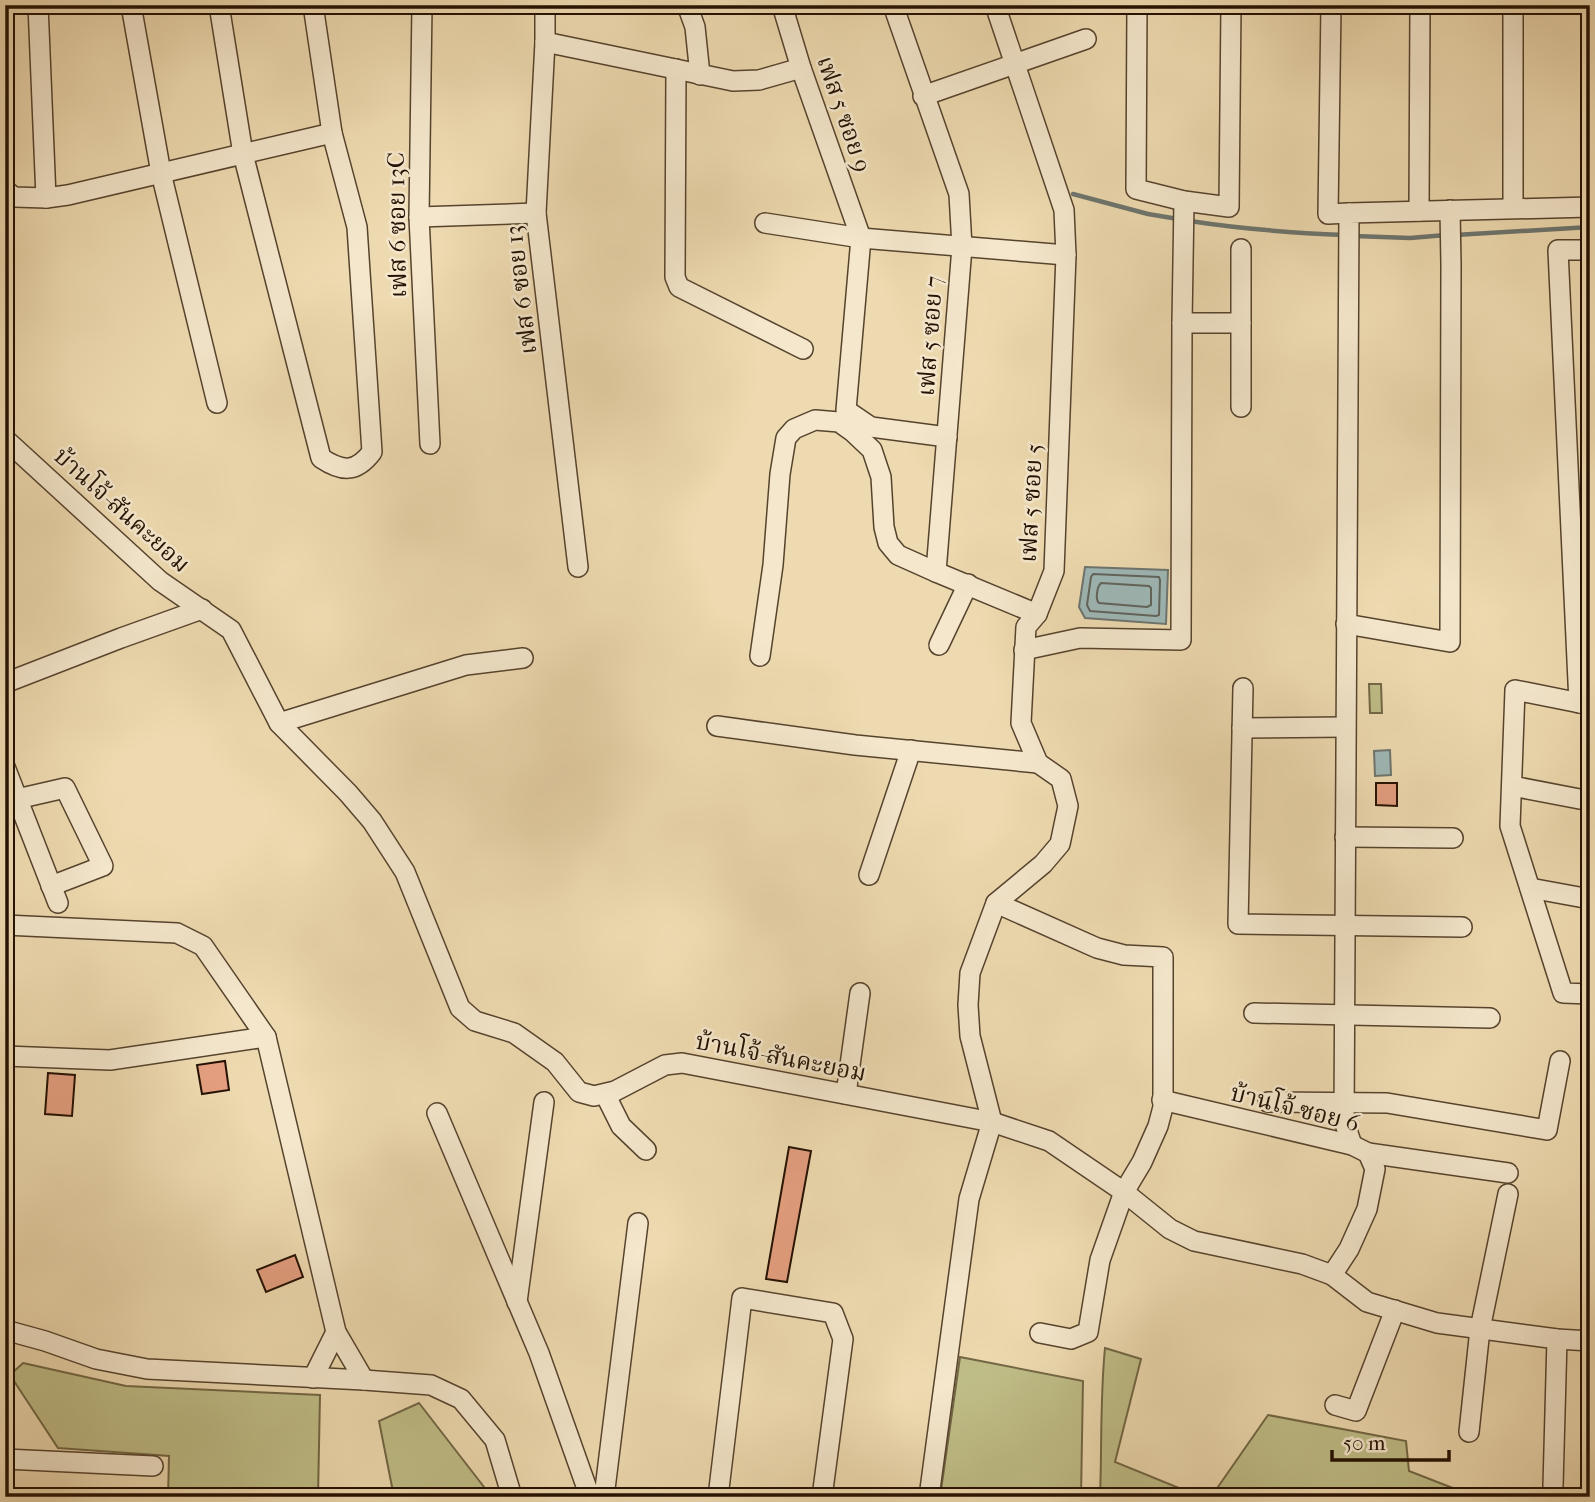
<svg xmlns="http://www.w3.org/2000/svg" width="1595" height="1502" font-family="'IM FELL French Canon','Noto Serif Thai',serif">
  <rect width="100%" height="100%" fill="#eedab0"/>
  <filter id="stains"><feTurbulence type="fractalNoise" baseFrequency=".00286" numOctaves="4"/><feColorMatrix values="0 0 0 0 .2 0 0 0 0 .09 0 0 0 0 .02 0 0 0 .5 -.17"/></filter>
  <radialGradient id="worn" r=".72"><stop offset=".6" stop-color="#630" stop-opacity="0"/><stop offset="1" stop-color="#630" stop-opacity=".3"/></radialGradient>
  <g fill="#bfbd87" stroke="#726745" stroke-width="2">
    <path d="M1369,684h12l1,29h-12z"/>
    <path d="M1105,1348l36,11 -26,103 86,35h-101c2,-50 0,-99 5,-149z"/>
    <path d="M960,1357l123,24 -2,116h-141z"/>
    <path d="M23,1363l103,23 194,9 -2,102h-150l1,-41 -111,-8 -48,-73z"/>
    <path d="M419,1403l72,93v1h-97l-15,-76z"/>
    <path d="M1268,1415l138,26 3,30 67,26h-265z"/>
  </g>
  <g fill="#9eb8b7" stroke="#6d756f" stroke-width="2">
    <path d="M1085,567l83,3 -2,54 -81,-6 -6,-11z"/>
    <path d="M1390,750l1,25 -16,1 -1,-25z"/>
  </g>
  <g fill="none" stroke-linecap="round" stroke-linejoin="round">
    <g stroke="#61645d" stroke-width="2">
      <path d="M1093,574l66,3 1,3 -1,35 -3,1 -66,-5 -3,-6 4,-28z"/>
      <path d="M1101,583l48,3 2,2v17l-4,2 -48,-4c-4,-4 -2,-16 2,-20z"/>
    </g>
    <g stroke="#6d756f" stroke-width="4.5">
      <path d="M1073,194l75,20 30,5"/>
      <path d="M1190,221c52,8 103,12 155,14"/>
      <path d="M1455,235l135,-8"/>
      <path d="M1354,236l56,2 36,-3"/>
    </g>
  </g>
  <g fill="#e49f80" stroke="#241103" stroke-width="2">
    <path d="M1376,783h21v23l-21,-1z"/>
    <path d="M225,1061l4,29 -27,4 -5,-29z"/>
    <path d="M48,1073l27,2 -3,41 -27,-2z"/>
    <path d="M789,1147l22,4 -24,131 -21,-3z"/>
    <path d="M295,1255l8,22 -37,15 -9,-22z"/>
  </g>
  <g fill="none" stroke-linecap="round" stroke-linejoin="round">
    <g stroke="#56432e" stroke-width="22">
      <g id="minor">
        <path d="M38,5l8,193"/>
        <path d="M131,5l30,168 56,230"/>
        <path d="M219,5l24,149 78,304c21,14 35,15 51,-6l-15,-225 -25,-94 -19,-128"/>
        <path d="M422,5l-3,212 11,227"/>
        <path d="M545,5v37l-9,171 42,354"/>
        <path d="M687,5l8,22 5,48"/>
        <path d="M782,5l19,63 60,170 -15,172 25,17 76,10"/>
        <path d="M893,5l66,189 3,53 -26,325 101,42"/>
        <path d="M1137,5l-1,184 48,12 45,6 2,-202"/>
        <path d="M1331,5l-3,209 21,-1"/>
        <path d="M545,42l188,39 26,-1 42,-12"/>
        <path d="M676,69l-1,208 4,10 124,62"/>
        <path d="M923,96l163,-57"/>
        <path d="M5,190l9,7 32,1 22,-3 264,-62"/>
        <path d="M1513,208v-203"/>
        <path d="M1419,211l1,-206"/>
        <path d="M419,217l117,-4"/>
        <path d="M765,223l96,15 205,17"/>
        <path d="M1241,249v158"/>
        <path d="M1182,323l2,-122"/>
        <path d="M5,439l155,142 71,49 48,93 69,70 24,28 33,51 55,136 15,13 39,12 41,29 24,30 15,4 21,-5 50,-26 17,-2 310,59 57,19 75,51 46,37 24,12 108,23 30,11 35,27 70,21 120,16 33,2"/>
        <path d="M1346,624l104,18 1,-377 -1,-55"/>
        <path d="M939,645l29,-61"/>
        <path d="M1024,650l56,-12 101,2 1,-317h59"/>
        <path d="M760,656l13,-91 7,-91 6,-36 8,-9 21,-9 24,2 14,10 19,18 9,27 3,50 4,16 10,12 38,17"/>
        <path d="M5,683l116,-45 81,-29"/>
        <path d="M1243,688l-5,236 224,3"/>
        <path d="M1579,703l-21,-453h32"/>
        <path d="M1590,705l-75,-15 -5,136 53,167 27,1"/>
        <path d="M279,723l187,-58 57,-7"/>
        <path d="M717,726l138,19 183,18"/>
        <path d="M1242,728l103,-1"/>
        <path d="M5,767l53,136"/>
        <path d="M1512,786l78,15"/>
        <path d="M17,799l48,-11 38,78 -52,20"/>
        <path d="M1345,837l108,1"/>
        <path d="M869,875l42,-125"/>
        <path d="M1530,888l60,11"/>
        <path d="M996,903l101,45 27,7 39,2v150l-5,19 -16,36 -18,30 -24,68 -12,72 -17,7 -31,-6"/>
        <path d="M5,925l172,8 26,13 63,91 70,295 28,48"/>
        <path d="M1254,1013l236,5"/>
        <path d="M5,1056l105,4 156,-23"/>
        <path d="M605,1094l16,32 25,24"/>
        <path d="M846,1094l14,-101"/>
        <path d="M1162,1100l190,45 16,8 7,16 -8,40 -18,40 -17,26"/>
        <path d="M1268,1102l119,1 160,27 13,-69"/>
        <path d="M437,1113l102,240 51,144"/>
        <path d="M992,1122l-22,-86 -2,-31 2,-32 26,-70 47,-39 17,-20 8,-38 -7,-27 -23,-16 -17,-40 5,-96 11,-13 17,-43 12,-316 -2,-45 -69,-205"/>
        <path d="M1352,1145l-8,-24 5,-908 241,-6"/>
        <path d="M1368,1153l140,20"/>
        <path d="M517,1302l27,-200"/>
        <path d="M5,1330l40,11 51,18 51,10 217,11 67,5 30,14 34,41 17,57"/>
        <path d="M313,1378l23,-46"/>
        <path d="M1335,1405l21,6 39,-101"/>
        <path d="M1469,1432l11,-103 28,-135"/>
        <path d="M5,1459l148,7"/>
        <path d="M1553,1486l4,-147"/>
        <path d="M604,1497l34,-274"/>
        <path d="M718,1497l24,-199 91,15 10,26 -21,158"/>
        <path d="M929,1497l40,-298 23,-77"/>
      </g>
    </g>
    <use href="#minor" stroke="#f4e7cc" stroke-width="19"/>
  </g>
  <g text-anchor="middle" dominant-baseline="central" stroke-width="5" stroke-linejoin="round" paint-order="stroke">
    <g font-size="24" fill="#241103" stroke="#f4e7cc">
      <text transform="translate(844 114) rotate(71)">เฟส 5 ซอย 9</text>
      <text transform="translate(397 225) rotate(-91)">เฟส 6 ซอย 13C</text>
      <text transform="translate(521 290) rotate(-97)">เฟส 6 ซอย 13</text>
      <text transform="translate(930 336) rotate(-86)">เฟส 5 ซอย 7</text>
      <text transform="translate(1031 503) rotate(-87)">เฟส 5 ซอย 5</text>
      <text transform="translate(122 510) rotate(42)">บ้านโจ้-สันคะยอม</text>
      <text transform="translate(781 1057) rotate(11)">บ้านโจ้-สันคะยอม</text>
      <text transform="translate(1295 1108) rotate(14)">บ้านโจ้ ซอย 6</text>
    </g>
  </g>
  <rect width="1595" height="1502" fill="none" stroke="#eedab0" stroke-width="28"/>
  <rect x="7" y="7" width="1581" height="1488" fill="none" stroke="#241103" stroke-width="3.5"/>
  <rect x="14" y="14" width="1567" height="1474" fill="none" stroke="#241103" stroke-width="2"/>
  <path d="M1332 1450v10h117v-10" fill="none" stroke="#241103" stroke-width="3.5"/>
  <text x="1343" y="1450" font-size="21" fill="#241103" stroke="#f4e7cc" stroke-width="5" paint-order="stroke">50 m</text>
  <rect width="100%" height="100%" filter="url(#stains)"/>
  <rect width="100%" height="100%" fill="url(#worn)"/>
</svg>
